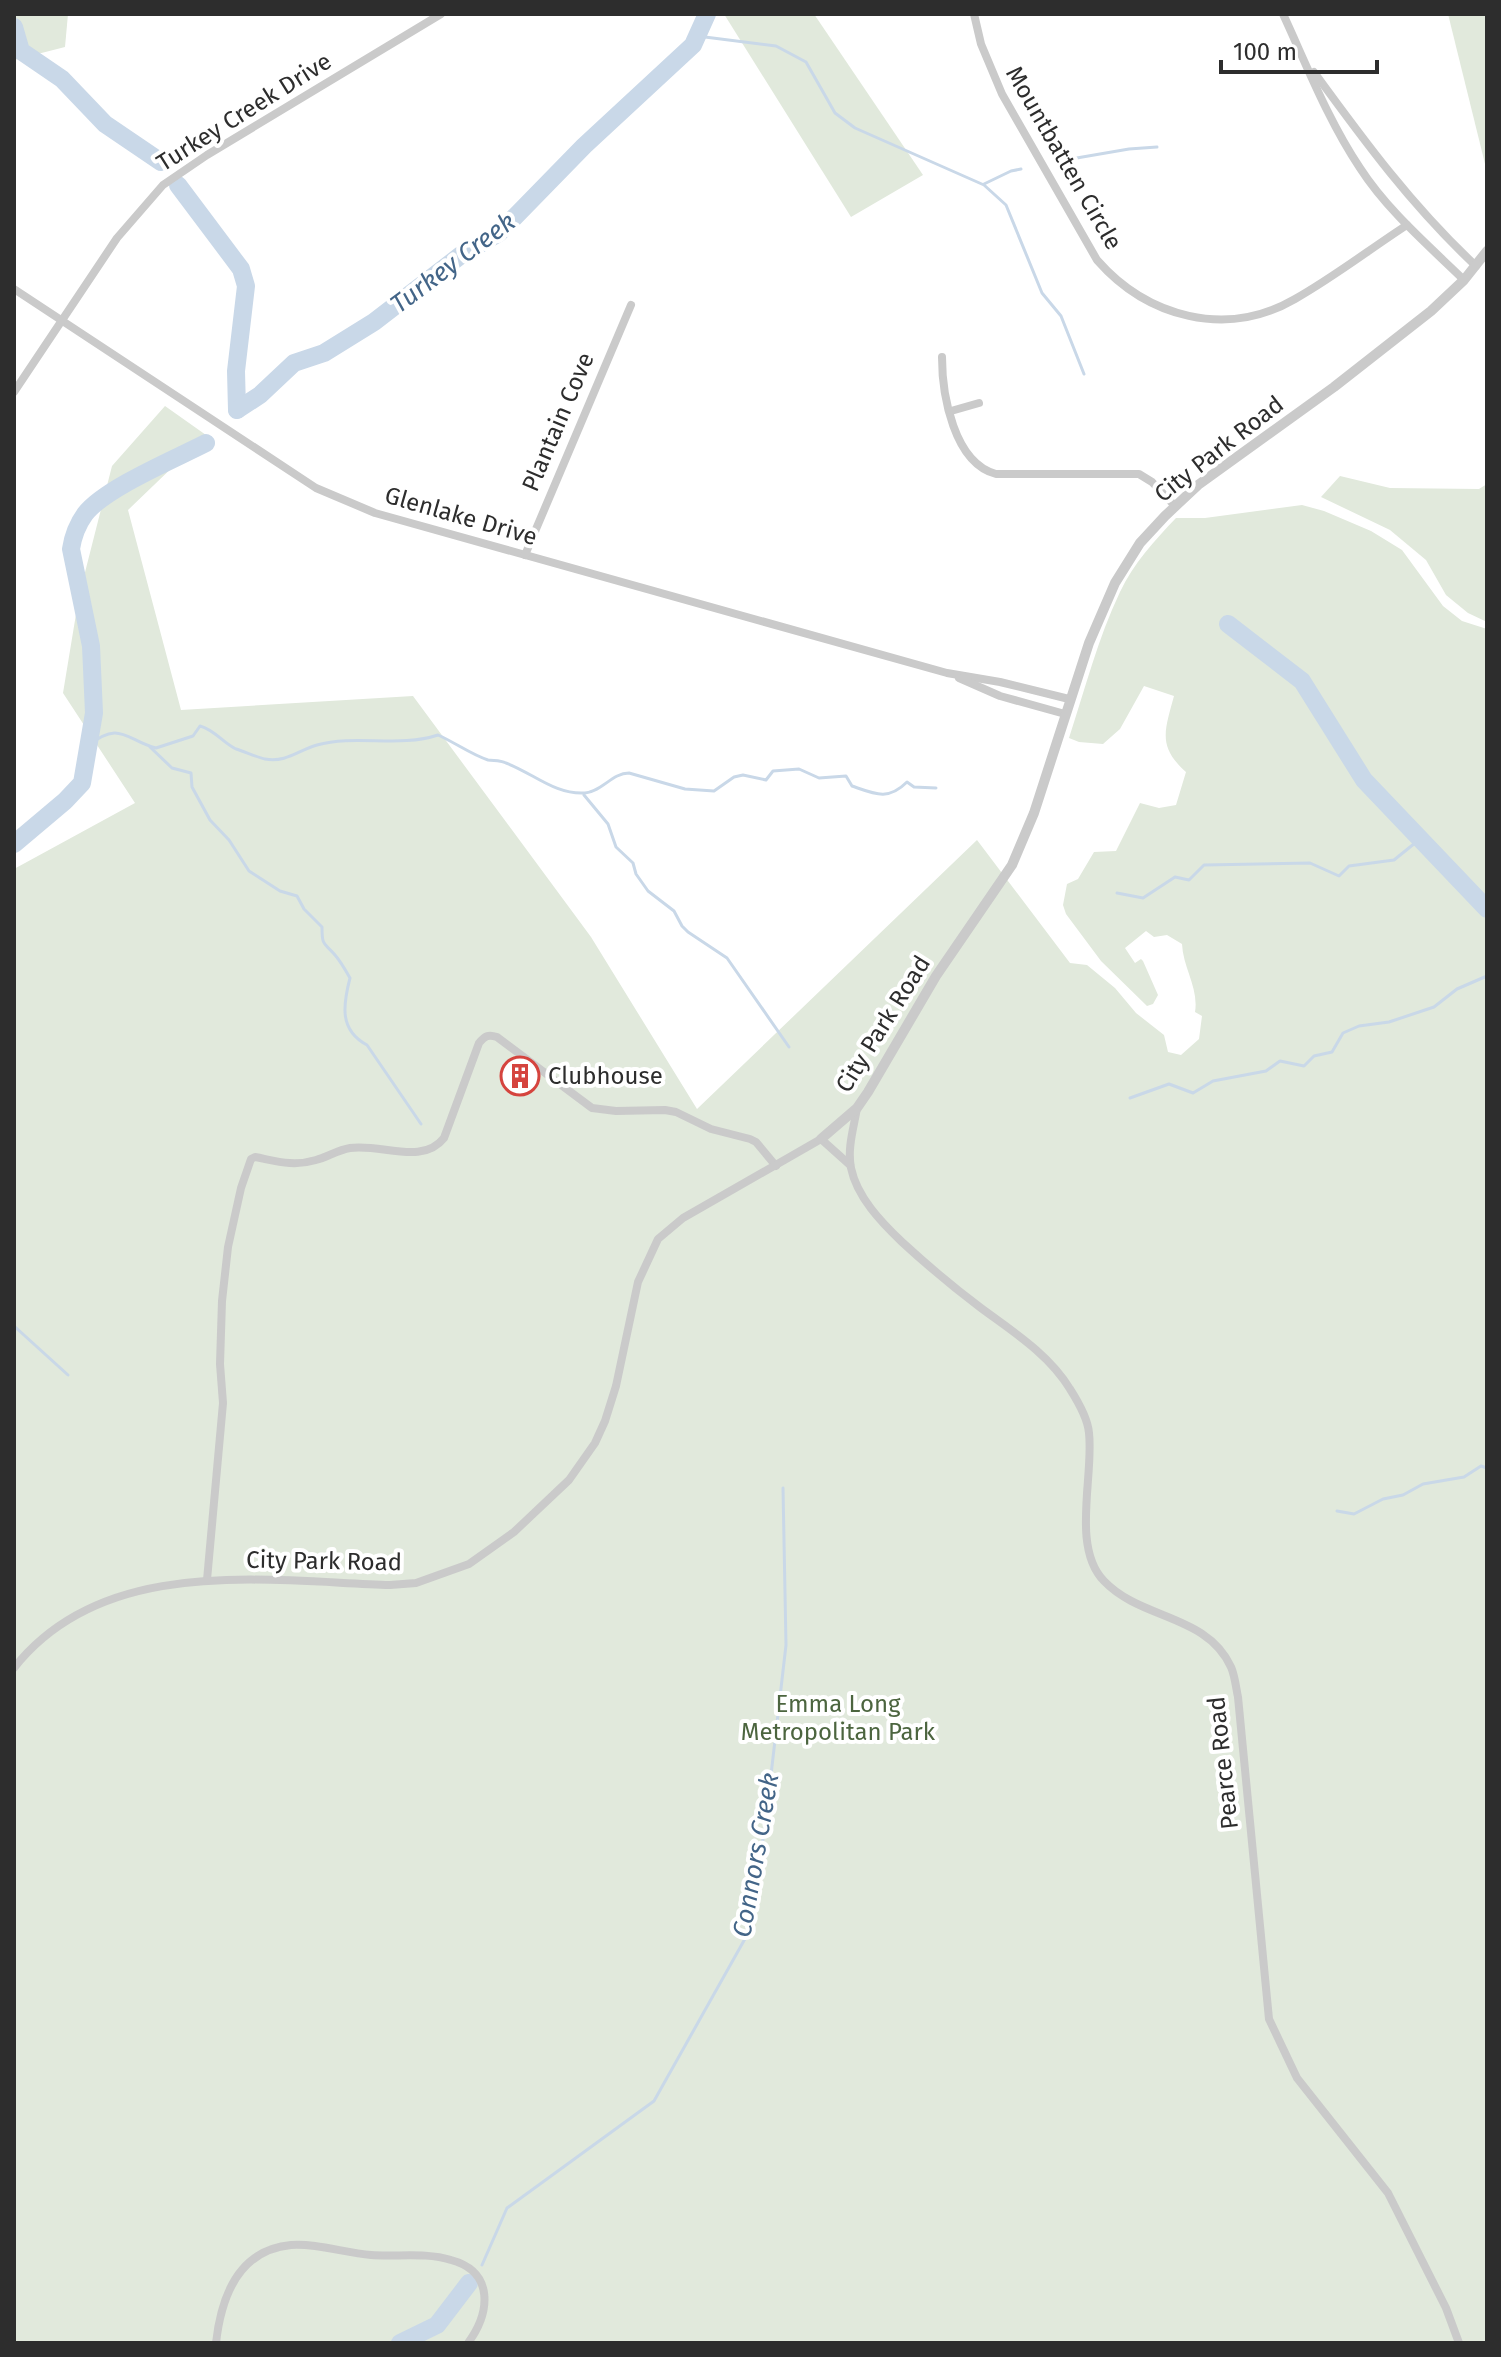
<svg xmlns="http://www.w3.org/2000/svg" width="1501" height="2357" font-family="'Fira Sans',sans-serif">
  <rect width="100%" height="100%" fill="#fff"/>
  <g fill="#e1e9dc">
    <path d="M14,14h54l-3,33 -51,13z"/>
    <path d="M724,14h90l109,161 -72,42z"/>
    <path d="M1448,14h39v158z"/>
    <path d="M165,406l41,29 -78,75 53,200 232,-14 178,241 106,172 280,-269 93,123 17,2 28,23 21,25 28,22 4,17 13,3 18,-16 3,-23 -7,-4c4,-24 -12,-44 -13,-68l-15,-9 -13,2 -8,-6 -21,17 10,15 6,-4 2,2 15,34 -5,9 -6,2 -46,-45 -35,-47 -3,-9 4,-21 11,-5 16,-27 22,-1 24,-48 19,5 17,-3 10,-33c-29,-26 -21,-42 -12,-76l-30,-10 -24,43 -17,15 -24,-2 -10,-4c16,-49 29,-100 51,-146 13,-28 35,-52 56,-74h29l97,-13 22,6 47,20 31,19 41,56 19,15 25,8v1714h-1473v-1474l121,-66 -72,-110 16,-97 33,-130z"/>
    <path d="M1340,476l50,12 89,1 8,-5v138l-19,-9 -22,-18 -20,-35 -36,-30 -69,-33z"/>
  </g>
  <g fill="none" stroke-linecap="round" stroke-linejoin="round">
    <g stroke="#c9d8e8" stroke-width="3">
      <path d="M697,36l79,10 30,16 29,51 20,15 129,57 22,20 36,88 19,23 23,58"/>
      <path d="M1065,160l64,-11 28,-2"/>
      <path d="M984,184l27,-13 10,-2"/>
      <path d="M88,746c32,-27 39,-5 68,2l37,-12 7,-10c15,4 23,17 36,23 7,2 23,9 29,10 21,4 34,-9 52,-14 39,-11 82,3 121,-10 16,7 34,20 50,25 6,1 12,0 18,3 27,10 49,32 79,30 18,-2 27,-20 44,-20l56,16 29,2 20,-14 9,-2 23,5 7,-9 26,-2 20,9 27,-2 6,10c23,8 36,15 55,-4l7,5 22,1"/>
      <path d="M150,747l22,21 19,5 1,14 18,33 19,20 20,31 31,20 17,5 7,13 18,18c0,20 2,15 13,28 6,7 11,16 15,23 -7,27 -11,52 17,67l54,79"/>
      <path d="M584,795l24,29 8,23 17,16 3,11 12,17 26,20 8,15 6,6 39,26 62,89"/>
      <path d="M1117,893l26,5 32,-21 14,3 15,-15 106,-2 29,13 10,-10 45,-6 26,-21"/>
      <path d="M1130,1098l39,-14 24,9 20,-12 53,-10 14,-10 24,5 10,-10 18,-4 11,-19 16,-7 30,-4 45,-15 23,-18 30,-13"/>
      <path d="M14,1326l54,49"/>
      <path d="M1337,1511l17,3 29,-15 20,-4 20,-11 41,-7 17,-11 6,2"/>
      <path d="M482,2265l25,-57 147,-107 92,-164 19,-110 21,-182 -3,-157"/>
    </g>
    <g stroke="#c9d8e8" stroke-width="18">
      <path d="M14,27l7,24 41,28 43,45 56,38"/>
      <path d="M178,185l63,84 5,17 -10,85 1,39"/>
      <path d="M237,410l23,-15 34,-32 30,-10 50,-31 87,-67 38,-22 85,-87 109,-101 14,-31"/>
      <path d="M1228,624l74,57 62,99 123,129"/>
      <path d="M14,844l51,-43 17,-18 12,-70 -3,-67 -20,-97c2,-13 6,-24 14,-35 20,-26 90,-55 121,-71"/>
      <path d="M400,2343l37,-18 32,-42"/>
    </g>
    <g stroke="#cacaca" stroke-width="8">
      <path d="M974,14l7,30 21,50 95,166c50,57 129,79 198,39 39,-22 75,-50 112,-74"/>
      <path d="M1283,14c24,52 45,106 77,154 27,42 68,77 104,112"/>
      <path d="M1314,72c51,70 98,134 162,194"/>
      <path d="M14,289l302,199 59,25 572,160 53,9 69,17"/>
      <path d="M942,357c0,38 12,106 54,117h143l13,8 23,24"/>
      <path d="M14,392l103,-154 46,-53 44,-30 234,-141"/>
      <path d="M951,411l28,-8"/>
      <path d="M525,555l106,-250"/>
      <path d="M959,678l41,18 65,18"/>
      <path d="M857,1108c-3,19 -10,40 -6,60 6,29 30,54 51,74 25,23 51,45 79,66 31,23 68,46 89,81 7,11 18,31 19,44 5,43 -18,114 15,148 37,39 103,33 127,86 4,9 5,21 7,30l31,322 28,59 91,115 58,115 13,35"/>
      <path d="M207,1580l16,-177 -3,-39 2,-63 6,-54 13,-59 10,-29 4,-2c21,4 38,10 61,3 11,-3 22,-10 34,-12 31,-5 72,18 94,-10l35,-95c6,-7 9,-9 18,-6l95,71 24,3 49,-1 11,2 35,17 39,10 6,3 20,24"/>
      <path d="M14,1668c89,-113 250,-87 376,-83l26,-2 53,-19 45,-32 55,-52 26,-37 10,-22 11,-35 22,-104 20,-43 25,-21 138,-79 29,26"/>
      <path d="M216,2343c5,-45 22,-93 75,-98 26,-2 54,8 80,10 25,2 55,-3 80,5 44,12 39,53 17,83"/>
    </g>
    <path stroke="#cacaca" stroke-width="10" d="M821,1139l36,-31 11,-16 68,-116 76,-111 22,-52 55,-170 26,-60 25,-40 25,-27 33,-31 136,-98 97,-76 33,-31 23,-29"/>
  </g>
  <defs>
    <g id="building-ring" transform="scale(2)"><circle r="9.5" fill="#fff" stroke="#d5443e" stroke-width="1.5"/><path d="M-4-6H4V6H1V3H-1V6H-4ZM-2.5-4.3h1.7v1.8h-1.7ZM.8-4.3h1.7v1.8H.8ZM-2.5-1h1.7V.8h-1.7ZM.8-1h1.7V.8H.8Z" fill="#d5443e"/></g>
  </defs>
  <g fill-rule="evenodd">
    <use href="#building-ring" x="520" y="1076"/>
  </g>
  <g text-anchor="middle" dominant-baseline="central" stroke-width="8" stroke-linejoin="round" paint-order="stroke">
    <g font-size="24" fill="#2d2d2d" stroke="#fff">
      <text transform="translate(244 112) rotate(-32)">Turkey Creek Drive</text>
      <text transform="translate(1064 158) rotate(60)">Mountbatten Circle</text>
      <text transform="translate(558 422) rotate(-67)">Plantain Cove</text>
      <text transform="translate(1219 449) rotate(-38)">City Park Road</text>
      <text transform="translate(461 516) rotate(16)">Glenlake Drive</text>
      <text transform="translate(883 1024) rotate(-58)">City Park Road</text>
      <text transform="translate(324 1561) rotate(1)">City Park Road</text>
      <text transform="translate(1223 1763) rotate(-96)">Pearce Road</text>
    </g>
    <g font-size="24" fill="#2d2d2d" stroke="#fff" text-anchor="start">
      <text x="548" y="1076">Clubhouse</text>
    </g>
    <g font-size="24" fill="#4c653f" stroke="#fff">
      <text x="838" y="1704">Emma Long<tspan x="838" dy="28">Metropolitan Park</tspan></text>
    </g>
    <g font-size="26" font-style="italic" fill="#436588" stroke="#fff">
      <text transform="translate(453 263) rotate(-37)">Turkey Creek</text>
      <text transform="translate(756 1855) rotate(-80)">Connors Creek</text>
    </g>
  </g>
  <rect width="1501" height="2357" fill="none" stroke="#2d2d2d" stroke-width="32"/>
  <path d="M1221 60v12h156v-12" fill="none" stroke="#2d2d2d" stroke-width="4"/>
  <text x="1233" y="60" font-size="24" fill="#2d2d2d" stroke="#ffffff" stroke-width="6" paint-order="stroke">100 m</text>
</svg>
